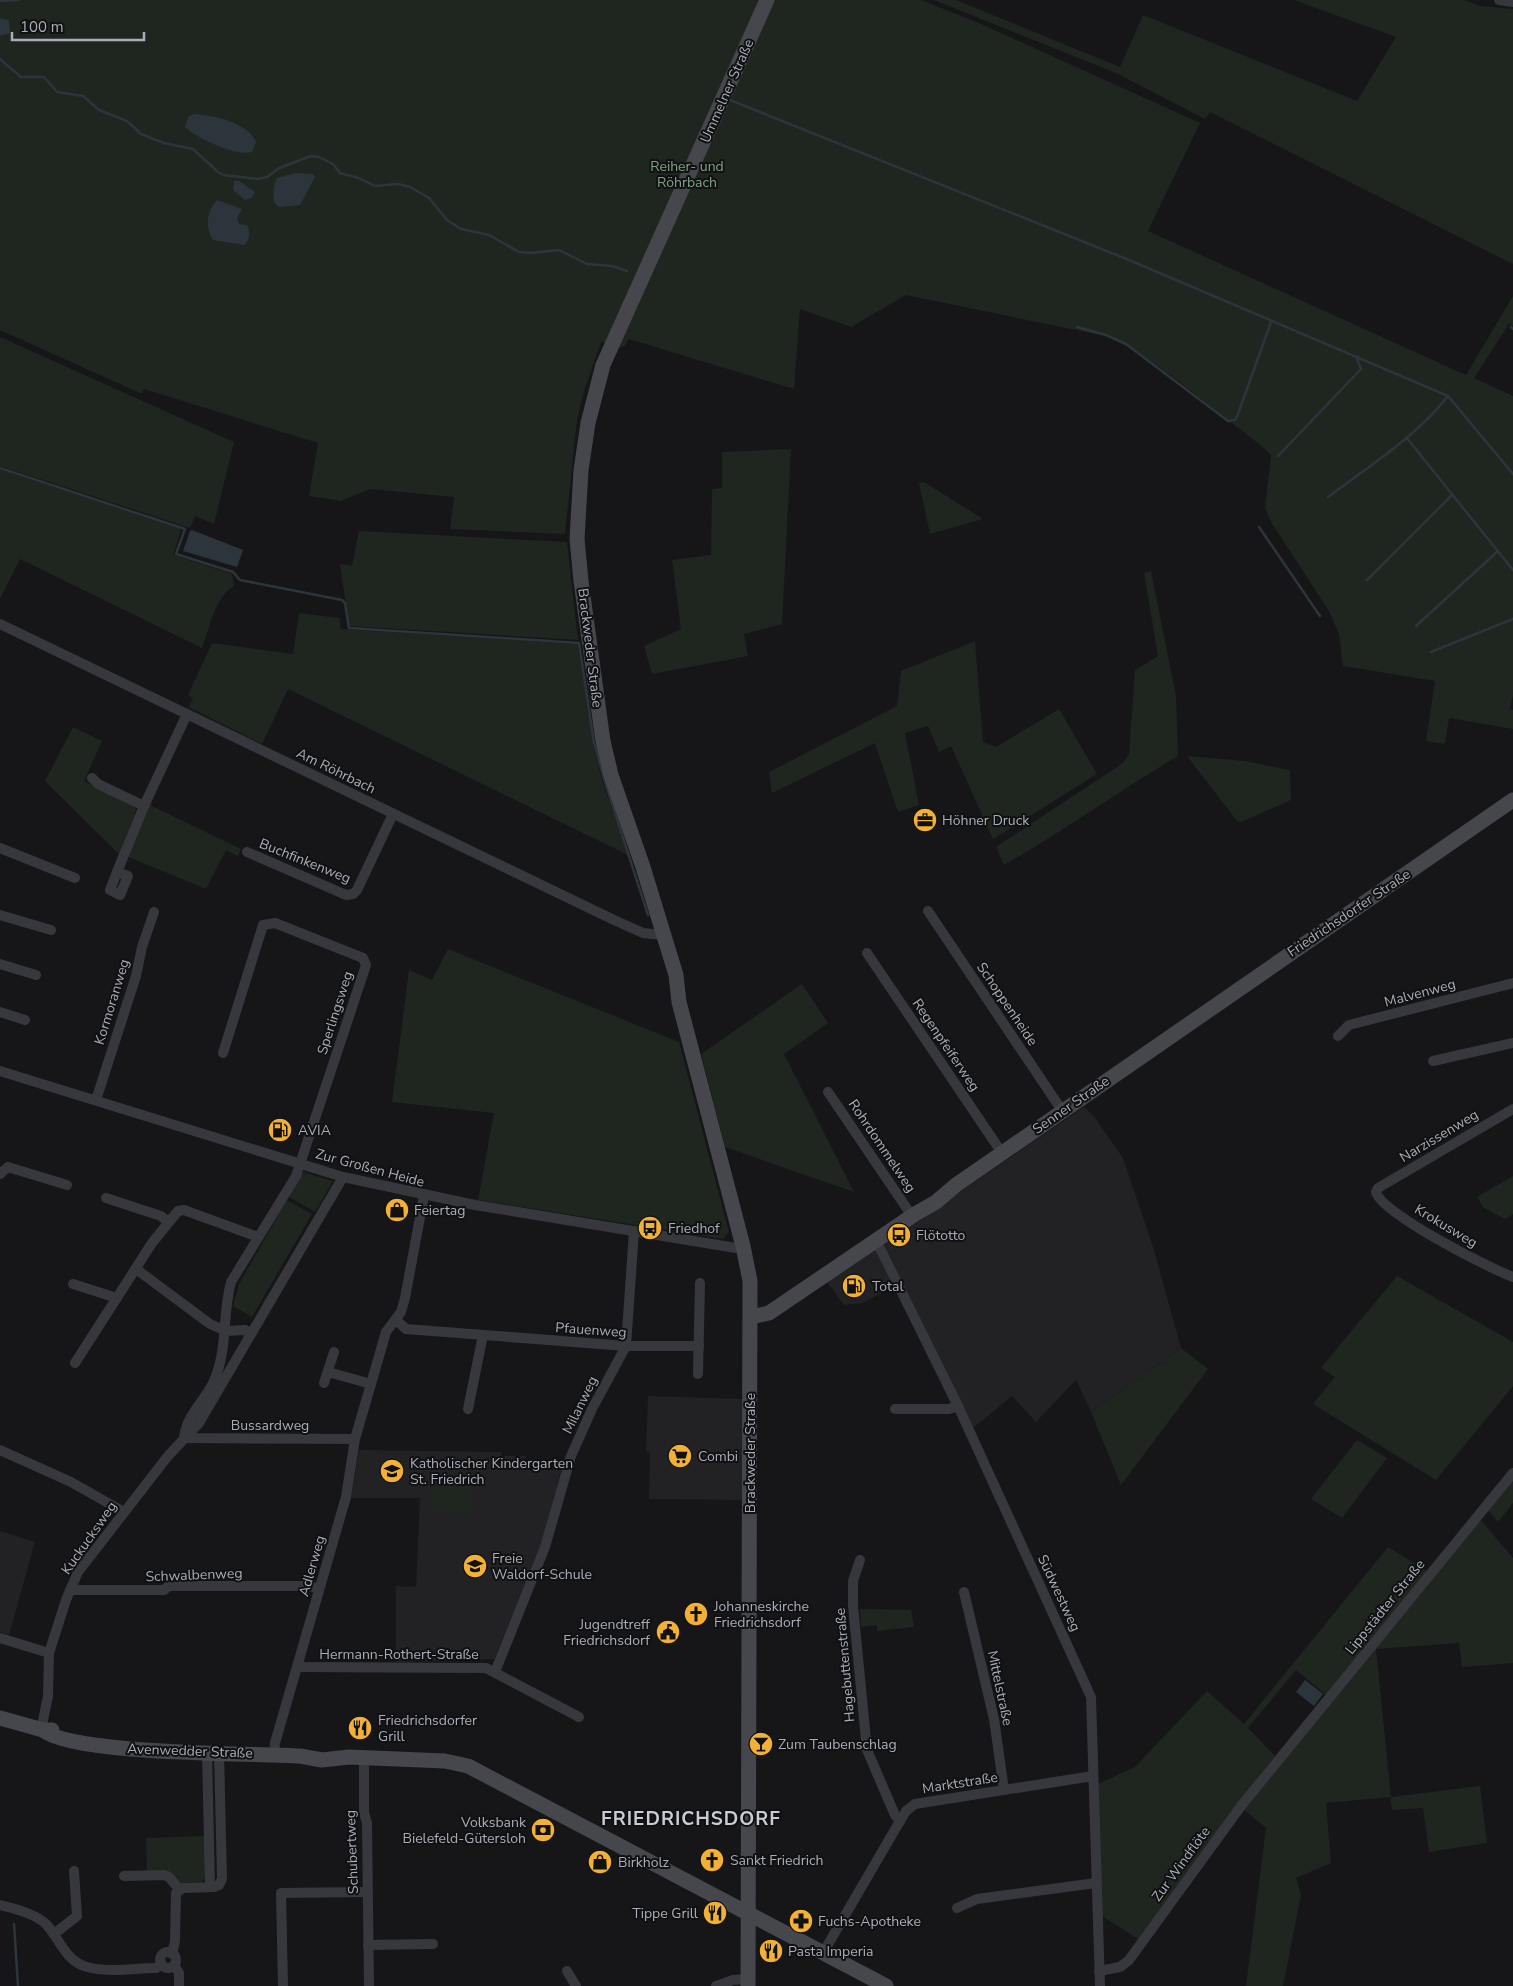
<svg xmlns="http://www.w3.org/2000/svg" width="1513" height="1986" font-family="'Nunito Sans',sans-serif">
  <rect width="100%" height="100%" fill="#161618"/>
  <g fill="#222225">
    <path d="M1084,1107l9,8 30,43 31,92 27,98 -90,64 -15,-32 -40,42 -24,-26 -39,32 -89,-184z"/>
    <path d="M873,1249l4,1 20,35 -34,18 -19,2 -18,-24z"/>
    <path d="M648,1396l96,3 -1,101 -94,-1 1,-47 -4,-1z"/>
    <path d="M359,1450l142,2v4h25l-2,13 37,1 -20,75 -47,114 -98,3v-76l20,1 4,-89h-69z"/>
    <path d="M0,1531l35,11 -26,93 -9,-3z"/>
  </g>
  <g fill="#1e261f">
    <path d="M0,0h921l58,23 221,100 -52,108 318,144 47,-79v30l-4,-2 -35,54 39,18v299l-3,14 3,1v19l-64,-11 -4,26 -19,-3 9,-60 -92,-15 -4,-32 -10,-23 -58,-89 -6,-14 6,-53c-15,-15 -32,-26 -48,-39 -38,-30 -74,-61 -118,-80l-199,-41 -55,32 -51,-18 -6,80 -165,-50 -4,7 -5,2 -19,-6 -16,46 -8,31 -12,115 -115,-5 4,-32 -84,-8 -29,12 -32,-5 9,-53 -174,-54 -2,5 -142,-64z"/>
    <path d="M934,0h22l164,67 23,-52 214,86 39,-64 -102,-37h170l16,6 33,3v255l-303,-152 -5,7 -89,-46z"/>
    <path d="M0,337l234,105 -20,82 -19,-8 -5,12 -190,-62z"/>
    <path d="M791,449l-9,175 -38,10 4,22 -96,18 -8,-28 37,-17 -9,-69 39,-5 1,-66 10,-1v-36z"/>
    <path d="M0,469l181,60 -8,26 59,19 2,12c-19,10 -25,44 -32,62l-182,-89 -20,40z"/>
    <path d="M924,482l59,37 -53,15 -11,-51z"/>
    <path d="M359,531l208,11 11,98 -229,-14 -9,-62 12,2z"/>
    <path d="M1151,571l25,125 2,60c-59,35 -114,75 -174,109l-8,-18 127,-84 6,-9 6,-84 23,-14 -14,-83z"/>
    <path d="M299,613l40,5 2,11 237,15 16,105 9,34 25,72 -340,-166 -26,55 -73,-37 4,-9 -5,-3 24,-52 81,11z"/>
    <path d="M975,641l8,101 13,5 63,-38 38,65 -104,65 -42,-93 -12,6 -11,-26 -23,7 14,72 -21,7 -23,-69 -103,50 -3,-21 128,-66 4,-35z"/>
    <path d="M73,727l29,14 -18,40 50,26 2,3 -17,44 -74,-73z"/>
    <path d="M1187,756l58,5 45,9 1,30 -50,22 -4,-1z"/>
    <path d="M150,801l2,5 89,43 -3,7 -12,-6 -20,39 -80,-33z"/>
    <path d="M448,949l231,93 50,190 -6,7 -245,-39 16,-87 -102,-11 17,-132 23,10z"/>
    <path d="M802,984l26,39 -44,31 70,138 -129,-45 -24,-93z"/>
    <path d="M303,1172l30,9 -18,31 -26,-15z"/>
    <path d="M1513,1176v38l-8,5 -21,-11 -7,-11z"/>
    <path d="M287,1200l25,14 -60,103 -19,-11 6,-22z"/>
    <path d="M1397,1276l116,66v44l-77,94 -123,-76 22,-27 -14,-9z"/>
    <path d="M1181,1348l27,21 -87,116 -30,-73z"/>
    <path d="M1357,1440l30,18 -45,60 -31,-19z"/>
    <path d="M1513,1480v23l-15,19 -10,-12z"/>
    <path d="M432,1483l40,1 -1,29 -39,-1z"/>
    <path d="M1480,1519l33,39v105l-51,4 -3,-24 -83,6 15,148 89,-11 7,57 -58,9 -6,-44 -31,2 -2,-13 -64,6 5,60 -35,15 5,17 -18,91h-37l20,-158 -22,-18z"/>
    <path d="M1388,1547l39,24 -101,124 -30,-25 -48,58 27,28 -39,49 -98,134 -36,-23 -4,-132 37,-17 72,-76 37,33z"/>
    <path d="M860,1609l51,1 3,17 -37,4v-6l-16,2z"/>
    <path d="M205,1836l2,40 -6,6 -23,1 -31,-10 -1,-35z"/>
  </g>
  <g fill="#2c353c">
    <path d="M0,18l9,2 1,13 -10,3z"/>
    <path d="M194,114c19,1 53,8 62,28l-4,10c-15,5 -56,-14 -67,-25l4,-11z"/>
    <path d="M296,173l17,1 2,3 -15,28 -21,2 -5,-5c-1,-9 -1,-16 3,-24z"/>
    <path d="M234,181h5l16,11 -3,6 -7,2 -12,-10z"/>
    <path d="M217,200l25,9 -5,9 2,6 8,1c4,8 3,14 -3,20l-31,-5c-8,-14 -7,-28 4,-40z"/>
    <path d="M192,530l51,20 -6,17 -54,-16 7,-20z"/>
    <path d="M1305,1680l18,14 -9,12 -18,-14z"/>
  </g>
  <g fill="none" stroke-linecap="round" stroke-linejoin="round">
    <g stroke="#2c353c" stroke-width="2.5">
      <path d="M0,1l19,-1"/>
      <path d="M0,59l21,18h23l13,15 26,4 16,14 28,11 14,13 23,9 29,6 25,23 6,3 34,4 9,-2 12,-9 32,-12 8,1 14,7 7,9 19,5 16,8 23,-2 12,3 19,11 18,22 14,9 28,6 30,17 12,1 28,-3 28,14 25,2 15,5"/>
      <path d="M730,100l399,160 319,136 65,78"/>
      <path d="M1077,327l29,8 20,9 102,77 7,-1 3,-6 33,-92"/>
      <path d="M1511,327l2,2"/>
      <path d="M1406,437l107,133"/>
      <path d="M1278,456l83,-87 -4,-10"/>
      <path d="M0,468l185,61 -9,25 57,18 7,8 102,20 3,3 4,25 230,15 15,100 11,39 43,133"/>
      <path d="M1328,497c41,-31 88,-60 120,-101"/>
      <path d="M1259,527l61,89"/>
      <path d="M1367,580l85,-85"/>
      <path d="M1416,626l82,-75"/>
      <path d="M1431,652l82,-33"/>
      <path d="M14,1924l4,62"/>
    </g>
    <g stroke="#37383d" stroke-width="10">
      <path d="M1499,0l14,2"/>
      <path d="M0,624l614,296 29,13 19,2"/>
      <path d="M92,778l6,6 46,22"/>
      <path d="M0,848l75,30"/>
      <path d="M247,852l99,43 7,-1 4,-4 36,-76"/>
      <path d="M117,872l27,-66 43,-92"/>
      <path d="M117,872l11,4 -8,19 -10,-5z"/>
      <path d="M928,911l135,201"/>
      <path d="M0,915l51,15"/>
      <path d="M867,953l135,200"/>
      <path d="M0,964l36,11"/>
      <path d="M0,1012l25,8"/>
      <path d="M1338,1036l11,-11 164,-42"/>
      <path d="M223,1053l40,-128 12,-2 88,35 3,7 -70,211 -65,106c-9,33 -3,67 -17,99 -9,20 -28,34 -30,57l171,1"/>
      <path d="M1433,1061l80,-18"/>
      <path d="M0,1071l343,106 132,28 261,43 7,-2"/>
      <path d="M828,1092l84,124"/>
      <path d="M96,1100l40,-124 6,-29 12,-35"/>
      <path d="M1513,1109l-135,79 -2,4c6,22 113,76 137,85"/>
      <path d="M0,1174l8,-7 59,18"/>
      <path d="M106,1198l55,18 7,6"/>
      <path d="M876,1240l82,166 133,291 9,289"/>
      <path d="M136,1269l74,55 16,7 19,-1 6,3"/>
      <path d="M73,1284l44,14"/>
      <path d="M396,1320l10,9 220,17h73"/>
      <path d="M75,1363l77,-120 26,-32 6,-1 74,27"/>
      <path d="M328,1372l43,12"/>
      <path d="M698,1374l2,-91"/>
      <path d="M324,1383l10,-31"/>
      <path d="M468,1409l15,-74"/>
      <path d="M895,1409h54l9,-3"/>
      <path d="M0,1450l71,32 53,30"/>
      <path d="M860,1560l-7,21v25l14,144 28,65 5,6"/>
      <path d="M70,1590h94l5,-4h141l9,3"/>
      <path d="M964,1592l30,127 10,71"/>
      <path d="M0,1638l49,15"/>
      <path d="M298,1667l188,1 93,49"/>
      <path d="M495,1672l50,-125 26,-91 21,-47 34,-63 8,-115"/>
      <path d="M41,1730l7,-34 1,-43 17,-53 12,-28 90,-116 31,-33 144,-246"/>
      <path d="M207,1752l3,135"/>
      <path d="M274,1754l1,-11 71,-246 9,-58 31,-107 15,-20 4,-14 19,-102"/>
      <path d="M364,1757v56l3,10 2,163"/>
      <path d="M124,1876l40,-1 5,2 10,12"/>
      <path d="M0,1905c15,4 34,8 46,19 14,15 19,37 41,43 21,6 48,1 69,1l6,-4"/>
      <path d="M957,1908l20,-9 119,-16"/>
      <path d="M54,1934l23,-18 -3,-45"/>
      <path d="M368,1945l65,-1"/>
      <circle cx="168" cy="1960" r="8"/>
      <path d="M823,1953l77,-132 6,-10 9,-7 178,-28"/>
      <path d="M172,1954l3,-13 1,-48 7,-5 31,-1 5,-2 3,-6 -3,-126"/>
      <path d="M174,1965l5,8v13"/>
      <path d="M567,1971l9,15"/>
      <path d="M1099,1971l21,-4 9,-7 112,-154 272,-333"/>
      <path d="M283,1986l-2,-93 86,-1"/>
      <path d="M716,1986l17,-6 15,-1"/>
    </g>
    <g stroke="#45474d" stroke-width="15">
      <path d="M751,1317l18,-4 146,-99 21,-12 20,-17 557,-385"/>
      <path d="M0,1718l43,12h9"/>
      <path d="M43,1730c29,25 210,23 257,26l22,4 27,-3 96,4 23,5 418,220"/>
      <path d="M748,1986l2,-705 -7,-35 -64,-244 -3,-27 -33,-108 -32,-92 -8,-34 -22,-160 -4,-42 4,-69 7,-47 15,-58 164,-365"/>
    </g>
  </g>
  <defs>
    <g id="office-disc" transform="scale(1.25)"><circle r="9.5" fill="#f2b134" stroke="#111113"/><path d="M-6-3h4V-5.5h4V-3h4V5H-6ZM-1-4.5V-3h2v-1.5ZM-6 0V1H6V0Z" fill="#111"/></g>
    <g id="fuel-disc" transform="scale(1.25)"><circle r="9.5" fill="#f2b134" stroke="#111113"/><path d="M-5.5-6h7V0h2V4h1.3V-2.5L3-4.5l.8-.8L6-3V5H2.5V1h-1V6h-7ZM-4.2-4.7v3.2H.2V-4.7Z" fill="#111"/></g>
    <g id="shop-disc" transform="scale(1.25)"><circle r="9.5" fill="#f2b134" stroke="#111113"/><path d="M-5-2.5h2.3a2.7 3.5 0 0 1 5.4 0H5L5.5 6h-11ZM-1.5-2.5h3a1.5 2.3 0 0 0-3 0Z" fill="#111"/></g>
    <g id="bus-disc" transform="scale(1.25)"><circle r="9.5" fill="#f2b134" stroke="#111113"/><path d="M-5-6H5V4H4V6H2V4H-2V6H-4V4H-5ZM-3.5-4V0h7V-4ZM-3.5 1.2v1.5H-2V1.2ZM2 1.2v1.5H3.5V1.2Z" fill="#111"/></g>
    <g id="supermarket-disc" transform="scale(1.25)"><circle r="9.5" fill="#f2b134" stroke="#111113"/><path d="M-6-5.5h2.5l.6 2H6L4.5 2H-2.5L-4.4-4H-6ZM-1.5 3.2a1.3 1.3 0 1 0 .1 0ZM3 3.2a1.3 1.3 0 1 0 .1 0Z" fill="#111"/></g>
    <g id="school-disc" transform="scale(1.25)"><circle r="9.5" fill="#f2b134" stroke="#111113"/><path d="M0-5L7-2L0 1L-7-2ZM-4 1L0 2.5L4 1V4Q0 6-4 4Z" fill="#111"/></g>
    <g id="church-disc" transform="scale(1.25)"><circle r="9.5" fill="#f2b134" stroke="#111113"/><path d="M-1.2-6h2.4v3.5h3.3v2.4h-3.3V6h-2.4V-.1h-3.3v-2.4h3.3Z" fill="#111"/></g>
    <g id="civic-disc" transform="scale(1.25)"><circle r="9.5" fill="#f2b134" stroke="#111113"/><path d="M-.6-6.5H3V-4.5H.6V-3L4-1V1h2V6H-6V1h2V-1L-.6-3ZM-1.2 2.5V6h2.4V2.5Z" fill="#111"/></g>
    <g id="restaurant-disc" transform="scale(1.25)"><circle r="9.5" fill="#f2b134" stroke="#111113"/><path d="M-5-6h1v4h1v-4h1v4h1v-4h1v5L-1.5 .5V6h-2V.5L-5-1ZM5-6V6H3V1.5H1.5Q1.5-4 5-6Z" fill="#111"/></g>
    <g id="bar-disc" transform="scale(1.25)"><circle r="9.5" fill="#f2b134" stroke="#111113"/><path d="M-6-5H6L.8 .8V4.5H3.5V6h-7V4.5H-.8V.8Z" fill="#111"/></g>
    <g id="bank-disc" transform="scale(1.25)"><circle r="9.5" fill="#f2b134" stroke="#111113"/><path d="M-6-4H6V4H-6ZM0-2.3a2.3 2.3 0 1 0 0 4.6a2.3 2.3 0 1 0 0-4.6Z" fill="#111"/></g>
    <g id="pharmacy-disc" transform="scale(1.25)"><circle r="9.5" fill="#f2b134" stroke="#111113"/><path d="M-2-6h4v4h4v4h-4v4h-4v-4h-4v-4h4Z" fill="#111"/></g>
  </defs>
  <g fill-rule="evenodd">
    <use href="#office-disc" x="925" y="820"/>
    <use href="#fuel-disc" x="280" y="1130"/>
    <use href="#shop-disc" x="397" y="1210"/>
    <use href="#bus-disc" x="650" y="1228"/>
    <use href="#bus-disc" x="899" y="1235"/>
    <use href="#fuel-disc" x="854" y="1286"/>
    <use href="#supermarket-disc" x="680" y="1456"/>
    <use href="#school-disc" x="392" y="1471"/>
    <use href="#school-disc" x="475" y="1566"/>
    <use href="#church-disc" x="696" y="1614"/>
    <use href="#civic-disc" x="668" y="1632"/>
    <use href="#restaurant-disc" x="360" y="1728"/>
    <use href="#bar-disc" x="761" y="1744"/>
    <use href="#bank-disc" x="543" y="1830"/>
    <use href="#church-disc" x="712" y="1860"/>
    <use href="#shop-disc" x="600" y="1862"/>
    <use href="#restaurant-disc" x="715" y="1913"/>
    <use href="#pharmacy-disc" x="801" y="1921"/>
    <use href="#restaurant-disc" x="771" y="1951"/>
  </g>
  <g text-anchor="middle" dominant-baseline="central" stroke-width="4" stroke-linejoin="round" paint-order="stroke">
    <g font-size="14" fill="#a8adb8" stroke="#111113">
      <text transform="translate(727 91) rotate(-66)">Ummelner Straße</text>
      <text transform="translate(590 648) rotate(83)">Brackweder Straße</text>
      <text transform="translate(336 771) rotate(26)">Am Röhrbach</text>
      <text transform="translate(305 861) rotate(22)">Buchfinkenweg</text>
      <text transform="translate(1349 913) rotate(-34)">Friedrichsdorfer Straße</text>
      <text transform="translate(1420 993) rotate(-15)">Malvenweg</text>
      <text transform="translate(112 1002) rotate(-73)">Kormoranweg</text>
      <text transform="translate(1007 1004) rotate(56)">Schoppenheide</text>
      <text transform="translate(335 1013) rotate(-72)">Sperlingsweg</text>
      <text transform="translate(946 1045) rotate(56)">Regenpfeiferweg</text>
      <text transform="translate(1071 1105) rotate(-35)">Senner Straße</text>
      <text transform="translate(1439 1136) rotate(-31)">Narzissenweg</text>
      <text transform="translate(882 1146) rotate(56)">Rohrdommelweg</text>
      <text transform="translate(370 1168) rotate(15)">Zur Großen Heide</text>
      <text transform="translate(1446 1226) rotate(31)">Krokusweg</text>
      <text transform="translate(591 1330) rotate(4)">Pfauenweg</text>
      <text transform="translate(580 1405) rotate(-64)">Milanweg</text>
      <text x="270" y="1425">Bussardweg</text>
      <text transform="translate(750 1453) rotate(-90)">Brackweder Straße</text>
      <text transform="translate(89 1538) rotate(-55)">Kuckucksweg</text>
      <text transform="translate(312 1566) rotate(-74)">Adlerweg</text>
      <text transform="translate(194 1575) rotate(-2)">Schwalbenweg</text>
      <text transform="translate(1059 1593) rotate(65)">Südwestweg</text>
      <text transform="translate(1385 1607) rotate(-51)">Lippstädter Straße</text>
      <text x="399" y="1654">Hermann-Rothert-Straße</text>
      <text transform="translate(845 1665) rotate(-95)">Hagebuttenstraße</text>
      <text transform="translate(1000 1688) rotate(78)">Mittelstraße</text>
      <text transform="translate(190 1751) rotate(2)">Avenwedder Straße</text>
      <text transform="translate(960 1783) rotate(-9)">Marktstraße</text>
      <text transform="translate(352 1852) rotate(-92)">Schubertweg</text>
      <text transform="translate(1181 1864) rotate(-54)">Zur Windflöte</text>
    </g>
    <g font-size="14" fill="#7fa381" stroke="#111113">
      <text x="687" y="166">Reiher- und<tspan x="687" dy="16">Röhrbach</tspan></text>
    </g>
    <g font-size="14" fill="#a8adb8" stroke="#111113" text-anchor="start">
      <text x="942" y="820">Höhner Druck</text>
      <text x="298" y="1130">AVIA</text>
      <text x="414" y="1210">Feiertag</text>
      <text x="668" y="1228">Friedhof</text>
      <text x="916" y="1235">Flötotto</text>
      <text x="872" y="1286">Total</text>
      <text x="698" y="1456">Combi</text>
      <text x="410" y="1463">Katholischer Kindergarten<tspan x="410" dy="16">St. Friedrich</tspan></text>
      <text x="492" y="1558">Freie<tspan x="492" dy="16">Waldorf-Schule</tspan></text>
      <text x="714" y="1606">Johanneskirche<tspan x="714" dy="16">Friedrichsdorf</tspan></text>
      <text x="650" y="1624" text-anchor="end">Jugendtreff<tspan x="650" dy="16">Friedrichsdorf</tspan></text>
      <text x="378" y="1720">Friedrichsdorfer<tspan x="378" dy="16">Grill</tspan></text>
      <text x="778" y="1744">Zum Taubenschlag</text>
      <text x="526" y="1822" text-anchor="end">Volksbank<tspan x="526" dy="16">Bielefeld-Gütersloh</tspan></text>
      <text x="730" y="1860">Sankt Friedrich</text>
      <text x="618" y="1862">Birkholz</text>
      <text x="698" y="1913" text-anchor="end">Tippe Grill</text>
      <text x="818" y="1921">Fuchs-Apotheke</text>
      <text x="788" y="1951">Pasta Imperia</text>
    </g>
    <g font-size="19" font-weight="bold" letter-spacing="1" fill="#c9ccd4" stroke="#111113">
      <text x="691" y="1819">FRIEDRICHSDORF</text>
    </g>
  </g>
  <path d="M12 32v8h132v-8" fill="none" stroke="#a8adb8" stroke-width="2.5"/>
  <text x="20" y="32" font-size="15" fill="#a8adb8" stroke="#111113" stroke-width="4" paint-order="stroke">100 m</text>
</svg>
